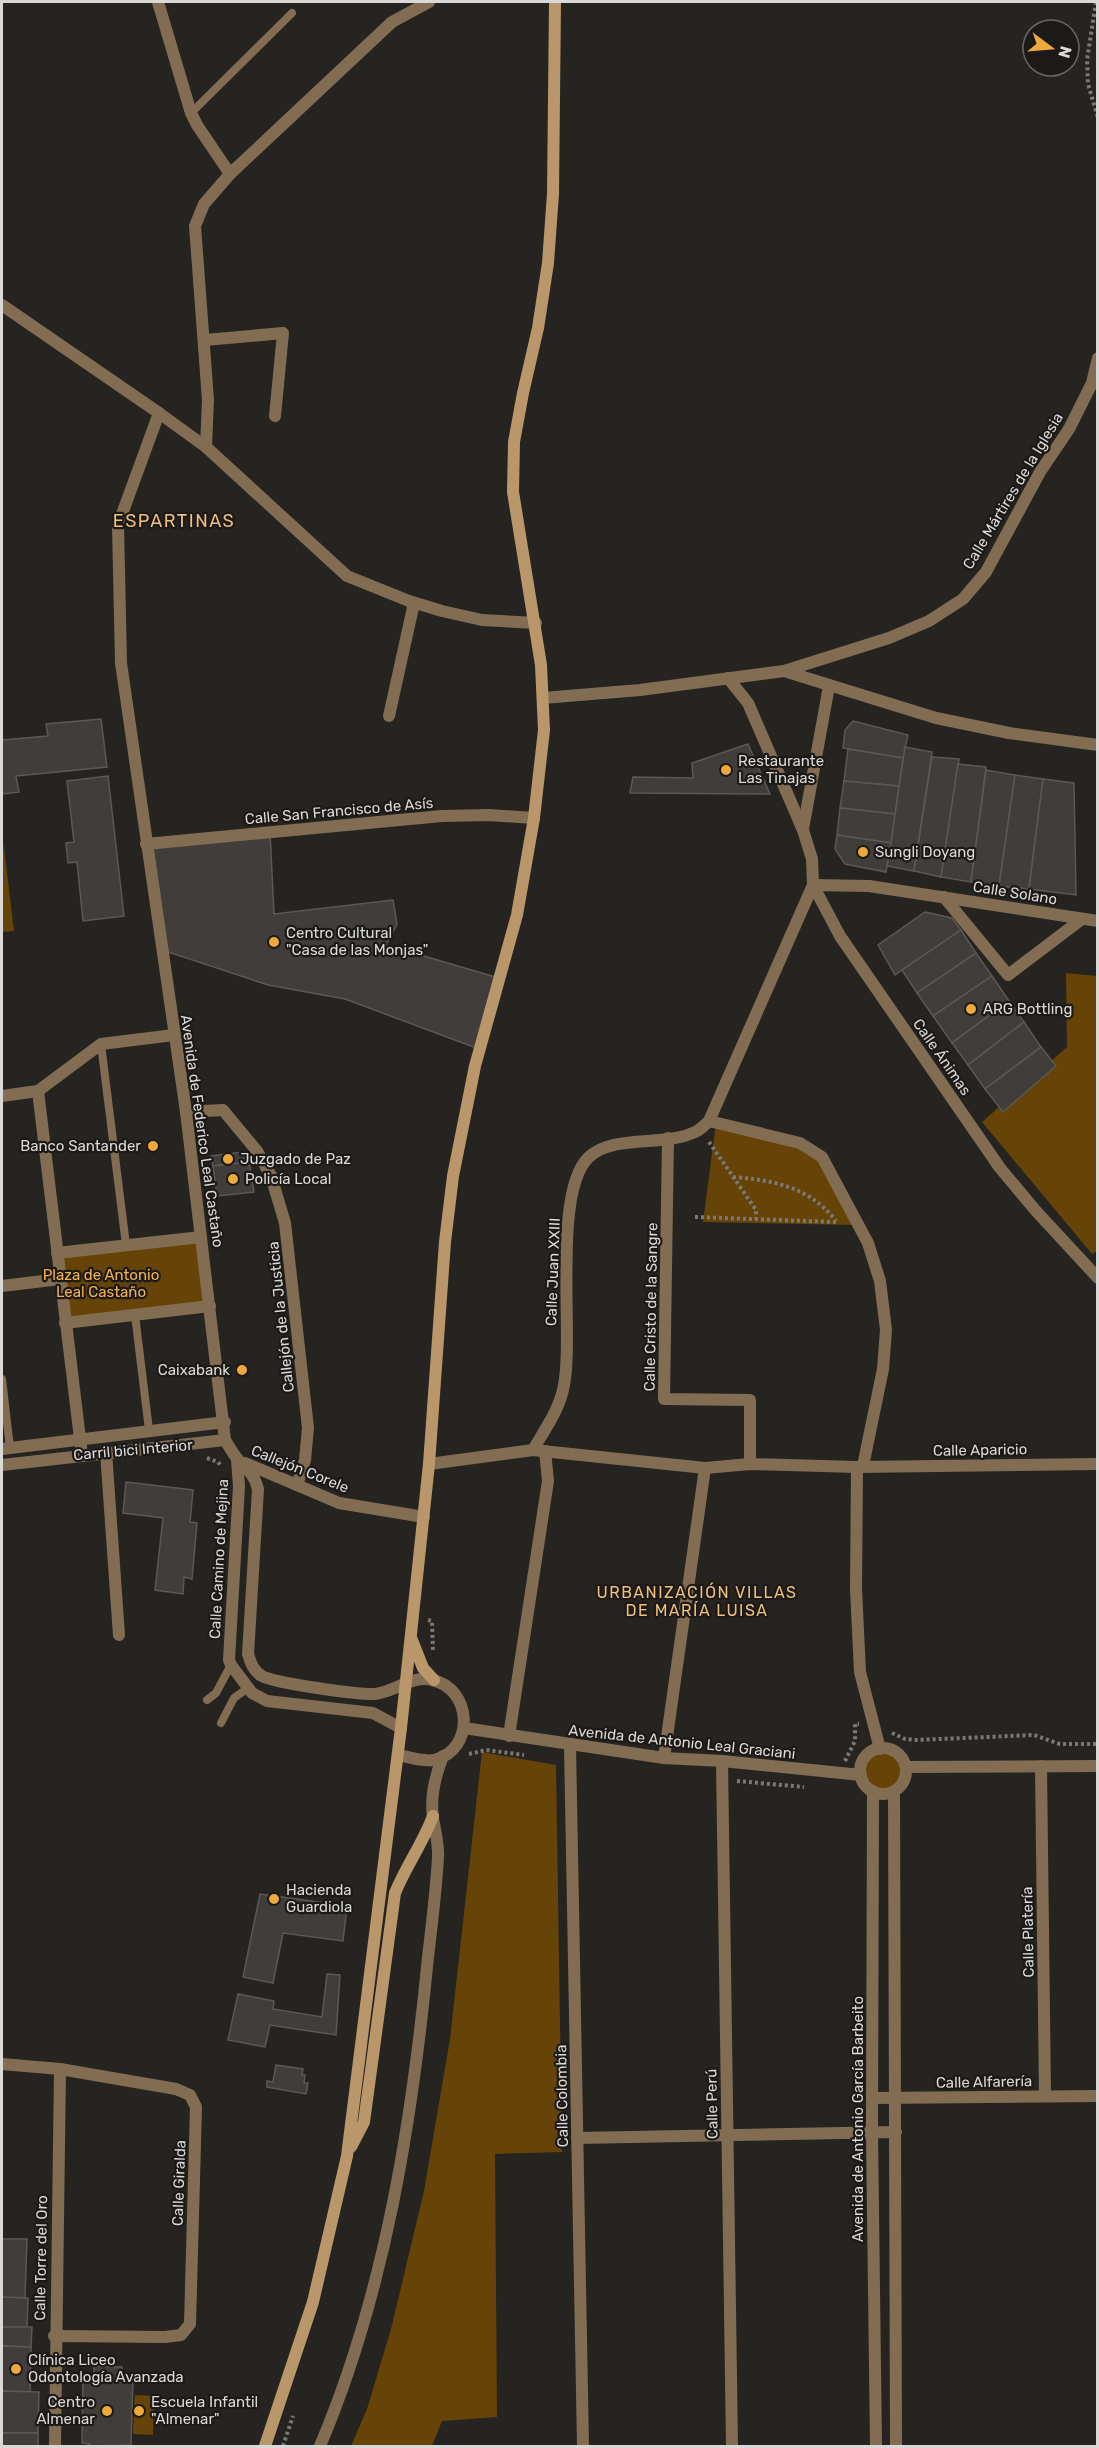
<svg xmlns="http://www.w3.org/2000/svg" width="1099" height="2448" font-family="Rubik,sans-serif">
  <rect width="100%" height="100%" fill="#262421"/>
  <g fill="#664306">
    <path d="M2,832l12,99 -12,1z"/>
    <path d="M1066,973l31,3v275l-5,3 -110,-132 85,-75z"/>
    <path d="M716,1123l84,20 22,14 36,68 -155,-3z"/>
    <path d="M201,1237l9,69 -145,17 -8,-70z"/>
    <path d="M482,1752l74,13 6,387 -67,2 2,263 -55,4 -10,25h-81l16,-37 24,-80 33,-138 26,-152z"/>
    <circle cx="883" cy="1772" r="19"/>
    <path d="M135,2395l19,1 -1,39 -20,-1z"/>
  </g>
  <path fill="#5a401a" d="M148,1274l1,9 -27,3 -2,-10z"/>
  <g fill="#403d3b" stroke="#5b5855" stroke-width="1.5">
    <path d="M101,719l6,48 -91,9 3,16 -17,2v-54l46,-4 -2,-12z"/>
    <path d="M853,721l55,14 -5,23 -60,-10 2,-18z"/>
    <path d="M748,744l22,50 -140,-1 3,-16 60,1 -1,-15z"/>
    <path d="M905,747l27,5 -18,119 -27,-5z"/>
    <path d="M848,749l55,9 -4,28 -55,-5z"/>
    <path d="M932,757l27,2 -18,118 -27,-6z"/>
    <path d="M958,764l28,3 -15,115 -30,-5z"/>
    <path d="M986,770l29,5 -16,111 -28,-4z"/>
    <path d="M1015,775l28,4 -14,110 -30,-3z"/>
    <path d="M108,776l16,140 -41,5 -6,-59 -9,1 -2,-20 8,-1 -7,-61z"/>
    <path d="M1043,779l31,4 2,112 -47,-6z"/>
    <path d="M844,781l55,5 -4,28 -55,-6z"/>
    <path d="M840,808l55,6 -4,29 -54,-8z"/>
    <path d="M270,832l4,82 119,-14 4,24 -11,21 113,33 -20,71 -134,-50 -77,-14 -106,-35 -16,-106z"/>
    <path d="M837,835l54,8 -5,29 -41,-8 -10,-15z"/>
    <path d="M925,912l27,6 9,12 -66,45 -17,-30z"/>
    <path d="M961,930l15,23 -59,40 -15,-23z"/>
    <path d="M976,953l16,23 -59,40 -16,-23z"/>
    <path d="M992,976l17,25 -57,42 -19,-27z"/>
    <path d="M1009,1001l15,21 -56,43 -16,-22z"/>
    <path d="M1024,1022l17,25 -56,42 -17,-24z"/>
    <path d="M1041,1047l15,19 -53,46 -18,-23z"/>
    <path d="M243,1152l2,11 -32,3 -2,-10z"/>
    <path d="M249,1162l5,30 -37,4 -4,-30z"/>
    <path d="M126,1482l67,8 -3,32 7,1 -5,56 -8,-2 -1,17 -28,-4 8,-72 -40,-5z"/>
    <path d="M260,1894l87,12 -4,35 -60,-8 -10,50 -30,-6z"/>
    <path d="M327,1974l13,1 -4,60 -66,-10 -5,22 -37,-7 10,-46 36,7 -1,8 49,8z"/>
    <path d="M276,2065l27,4 -1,6h3l-1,8h4l-2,11 -39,-7v-6l6,1z"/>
    <path d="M2,2239h25l-2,59h-23z"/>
    <path d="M2,2297l26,1 -1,30 -25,-1z"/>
    <path d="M2,2327h30l-1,20 -29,-1z"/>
    <path d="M2,2346l29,1 -1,45 -28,-1z"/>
    <path d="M94,2366l28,1 1,11h10l-2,67 -41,1v-2l-8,-1 1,-65h11z"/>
    <path d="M2,2391l37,1 -1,41h-36z"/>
    <rect x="2" y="2433" width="36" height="13"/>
  </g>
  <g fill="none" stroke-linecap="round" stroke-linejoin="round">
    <g stroke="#7b7977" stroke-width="4" stroke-dasharray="3 3" stroke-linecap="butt">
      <path d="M1096,2l-9,58 1,24 10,34"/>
      <path d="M709,1142l47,68v9"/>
      <path d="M733,1177c40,3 77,10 103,44"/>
      <path d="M695,1217l141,5"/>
      <path d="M207,1458l11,4 3,4"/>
      <path d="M428,1620l4,1 1,30"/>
      <path d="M892,1733l13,6 11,1 118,-5 26,9h38"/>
      <path d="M469,1754l17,-4 38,5"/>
      <path d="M845,1761l10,-20v-17h4"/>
      <path d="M737,1781l67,6"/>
      <path d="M283,2446l10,-30"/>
    </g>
    <g stroke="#836d52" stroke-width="8">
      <path d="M191,113l101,-100"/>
      <path d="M101,1044l25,201"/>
      <path d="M135,1315l14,115"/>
      <path d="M2,1379l8,69"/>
      <path d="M207,1700l9,-7 15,-28"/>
      <path d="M221,1723l13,-25 14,-10"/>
    </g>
    <g stroke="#836d52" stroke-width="12">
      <path d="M158,2l33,111 6,12 33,49"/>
      <path d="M2,305l157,108 47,34 141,129 62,25 33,10 40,9 54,3"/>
      <path d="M205,340l78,-7 -8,83"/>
      <path d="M159,413l-41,112 3,138 65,449 39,328c4,6 7,12 11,17 10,14 17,13 22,32l-10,165c3,9 5,17 14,22 12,7 98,19 113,18 20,-2 36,-19 57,-14 40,8 44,70 2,80 -10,2 -26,-3 -36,-5"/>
      <path d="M206,447l2,-47 -13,-174 9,-22 26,-30 162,-152 37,-20"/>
      <path d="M784,671l152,47 73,15 89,12"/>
      <path d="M728,678l20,25 55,127 9,29 1,26 27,51 160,232 36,43 62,67"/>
      <path d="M543,698l97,-8 144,-19 105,-33 40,-17 34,-22 23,-27 54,-100 29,-43 23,-46 6,-25"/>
      <path d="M389,716l25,-113"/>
      <path d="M803,829l26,-143"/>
      <path d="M146,844l296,-28 47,-1 45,3"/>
      <path d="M944,897l64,78 74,-56"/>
      <path d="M38,1091l44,364"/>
      <path d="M2,1096l36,-5 63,-47 73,-9"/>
      <path d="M186,1112l37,-2 34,41 14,25 14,47 23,205 -3,32 -8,25"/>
      <path d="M709,1121l91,22 22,14 46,86 12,38 6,49 -3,39 -20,97"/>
      <path d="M668,1138l-4,261 86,1v64"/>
      <path d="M57,1253l144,-16"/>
      <path d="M2,1286l58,-7"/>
      <path d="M65,1323l145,-17"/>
      <path d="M2,1449l223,-27"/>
      <path d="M533,1450c12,-21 27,-41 31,-65 10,-50 -12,-194 25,-228 25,-23 76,-10 106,-25 5,-2 10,-7 14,-11l104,-236 56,1 229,35"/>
      <path d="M106,1452l13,183"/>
      <path d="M237,1460l2,26 -10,174 2,5 21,28 15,8 106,12 28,15"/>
      <path d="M245,1463l94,40 85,14"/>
      <path d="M429,1464l104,-14 172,18 45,-4 107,3 241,-3"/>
      <path d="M2,1465l223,-25"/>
      <path d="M857,1467l-1,122 4,83 20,77"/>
      <path d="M464,1728l200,30 58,3 139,14"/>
      <path d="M509,1736l39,-255 -3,-30"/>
      <path d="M570,1745l13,701"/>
      <circle cx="883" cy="1771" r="23"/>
      <path d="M664,1758l41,-290"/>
      <path d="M722,1761l10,685"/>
      <path d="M1041,1766l4,330"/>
      <path d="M906,1767l192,-1"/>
      <path d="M873,1791l-1,341 4,314"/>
      <path d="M894,1792l2,654"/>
      <path d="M2,2064l58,5 116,20 14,6 6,12 -6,217 -9,11 -16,2 -111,-1"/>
      <path d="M872,2098l226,-2"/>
      <path d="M577,2138l319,-6"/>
      <path d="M55,2446l5,-377"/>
      <path d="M320,2446c65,-153 92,-324 108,-489 4,-33 8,-66 10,-99 1,-13 -3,-27 -5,-40 -3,-22 2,-42 10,-62"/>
    </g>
    <g stroke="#b9976a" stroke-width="12">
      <path d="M412,1640l11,28 11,12"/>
      <path d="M351,2147l13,-25 31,-229c11,-27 28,-50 38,-77"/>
      <path d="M265,2446l48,-144 34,-146 54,-428 28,-264 16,-222 8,-66 22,-110 42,-151 17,-97 10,-88 -3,-65 -28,-173 1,-50 9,-49 15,-65 10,-65 5,-69 2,-192"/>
    </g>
  </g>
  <g fill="#eea83c" stroke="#1c1a18" stroke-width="2">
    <circle cx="726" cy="770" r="6"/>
    <circle cx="863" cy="852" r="6"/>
    <circle cx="274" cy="942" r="6"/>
    <circle cx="971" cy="1009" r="6"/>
    <circle cx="153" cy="1146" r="6"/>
    <circle cx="228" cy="1159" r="6"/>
    <circle cx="233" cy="1179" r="6"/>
    <circle cx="242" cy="1370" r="6"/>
    <circle cx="274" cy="1899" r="6"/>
    <circle cx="16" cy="2369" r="6"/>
    <circle cx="107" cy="2411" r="6"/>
    <circle cx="139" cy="2411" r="6"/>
  </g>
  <g text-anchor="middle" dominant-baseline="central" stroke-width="4.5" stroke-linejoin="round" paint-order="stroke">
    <g font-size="15" fill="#dad9d7" stroke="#1c1a18">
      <text transform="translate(1013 491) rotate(-59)">Calle Mártires de la Iglesia</text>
      <text transform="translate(339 811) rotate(-5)">Calle San Francisco de Asís</text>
      <text transform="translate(1015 893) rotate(9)">Calle Solano</text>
      <text transform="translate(942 1057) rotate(55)">Calle Ánimas</text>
      <text transform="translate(202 1131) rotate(82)">Avenida de Federico Leal Castaño</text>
      <text transform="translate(553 1272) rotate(-88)">Calle Juan XXIII</text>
      <text transform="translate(651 1307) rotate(-89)">Calle Cristo de la Sangre</text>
      <text transform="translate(281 1317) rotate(-96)">Callejón de la Justicia</text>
      <text transform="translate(133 1450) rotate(-5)">Carril bici Interior</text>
      <text transform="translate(980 1450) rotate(-1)">Calle Aparicio</text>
      <text transform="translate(300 1469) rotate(22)">Callejón Corele</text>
      <text transform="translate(219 1559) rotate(-87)">Calle Camino de Mejina</text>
      <text transform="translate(682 1742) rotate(6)">Avenida de Antonio Leal Graciani</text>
      <text transform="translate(1028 1932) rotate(-91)">Calle Platería</text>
      <text transform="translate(984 2082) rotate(-1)">Calle Alfarería</text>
      <text transform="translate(562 2096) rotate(-91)">Calle Colombia</text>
      <text transform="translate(712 2104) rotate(-91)">Calle Perú</text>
      <text transform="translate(858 2119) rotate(-90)">Avenida de Antonio García Barbeito</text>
      <text transform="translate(179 2183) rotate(-88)">Calle Giralda</text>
      <text transform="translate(41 2258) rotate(-89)">Calle Torre del Oro</text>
    </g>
    <g font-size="15" fill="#dad9d7" stroke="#1c1a18" text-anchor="start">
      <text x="738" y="761">Restaurante<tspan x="738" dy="17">Las Tinajas</tspan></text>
      <text x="875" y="852">Sungli Doyang</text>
      <text x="286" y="933">Centro Cultural<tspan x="286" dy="17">"Casa de las Monjas"</tspan></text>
      <text x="983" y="1009">ARG Bottling</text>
      <text x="141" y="1146" text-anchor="end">Banco Santander</text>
      <text x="240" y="1159">Juzgado de Paz</text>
      <text x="245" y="1179">Policía Local</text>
      <text x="230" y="1370" text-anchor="end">Caixabank</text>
      <text x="286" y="1890">Hacienda<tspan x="286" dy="17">Guardiola</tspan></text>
      <text x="28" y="2360">Clínica Liceo<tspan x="28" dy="17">Odontología Avanzada</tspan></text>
      <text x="95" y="2402" text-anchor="end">Centro<tspan x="95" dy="17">Almenar</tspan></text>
      <text x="151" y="2402">Escuela Infantil<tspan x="151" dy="17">"Almenar"</tspan></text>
    </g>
    <g font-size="15" fill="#f4b150" stroke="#1c1a18">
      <text x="101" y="1275">Plaza de Antonio<tspan x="101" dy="17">Leal Castaño</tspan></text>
    </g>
    <g font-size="16" letter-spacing="1.5" fill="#f0bf7d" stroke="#1c1a18">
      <text x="697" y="1592">URBANIZACIÓN VILLAS<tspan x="697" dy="18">DE MARÍA LUISA</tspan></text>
    </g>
    <g font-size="18" letter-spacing="1.5" fill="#f0bf7d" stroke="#1c1a18">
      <text x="174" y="521">ESPARTINAS</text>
    </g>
  </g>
  <rect width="1099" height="2448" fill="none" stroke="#dad9d7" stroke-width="6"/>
  <g transform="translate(1051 48) rotate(106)"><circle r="28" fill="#1c1a18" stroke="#686664" stroke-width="1.5"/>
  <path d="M0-4.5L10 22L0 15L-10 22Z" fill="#eea83c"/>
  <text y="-9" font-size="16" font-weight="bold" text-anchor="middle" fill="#dad9d7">N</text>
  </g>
</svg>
